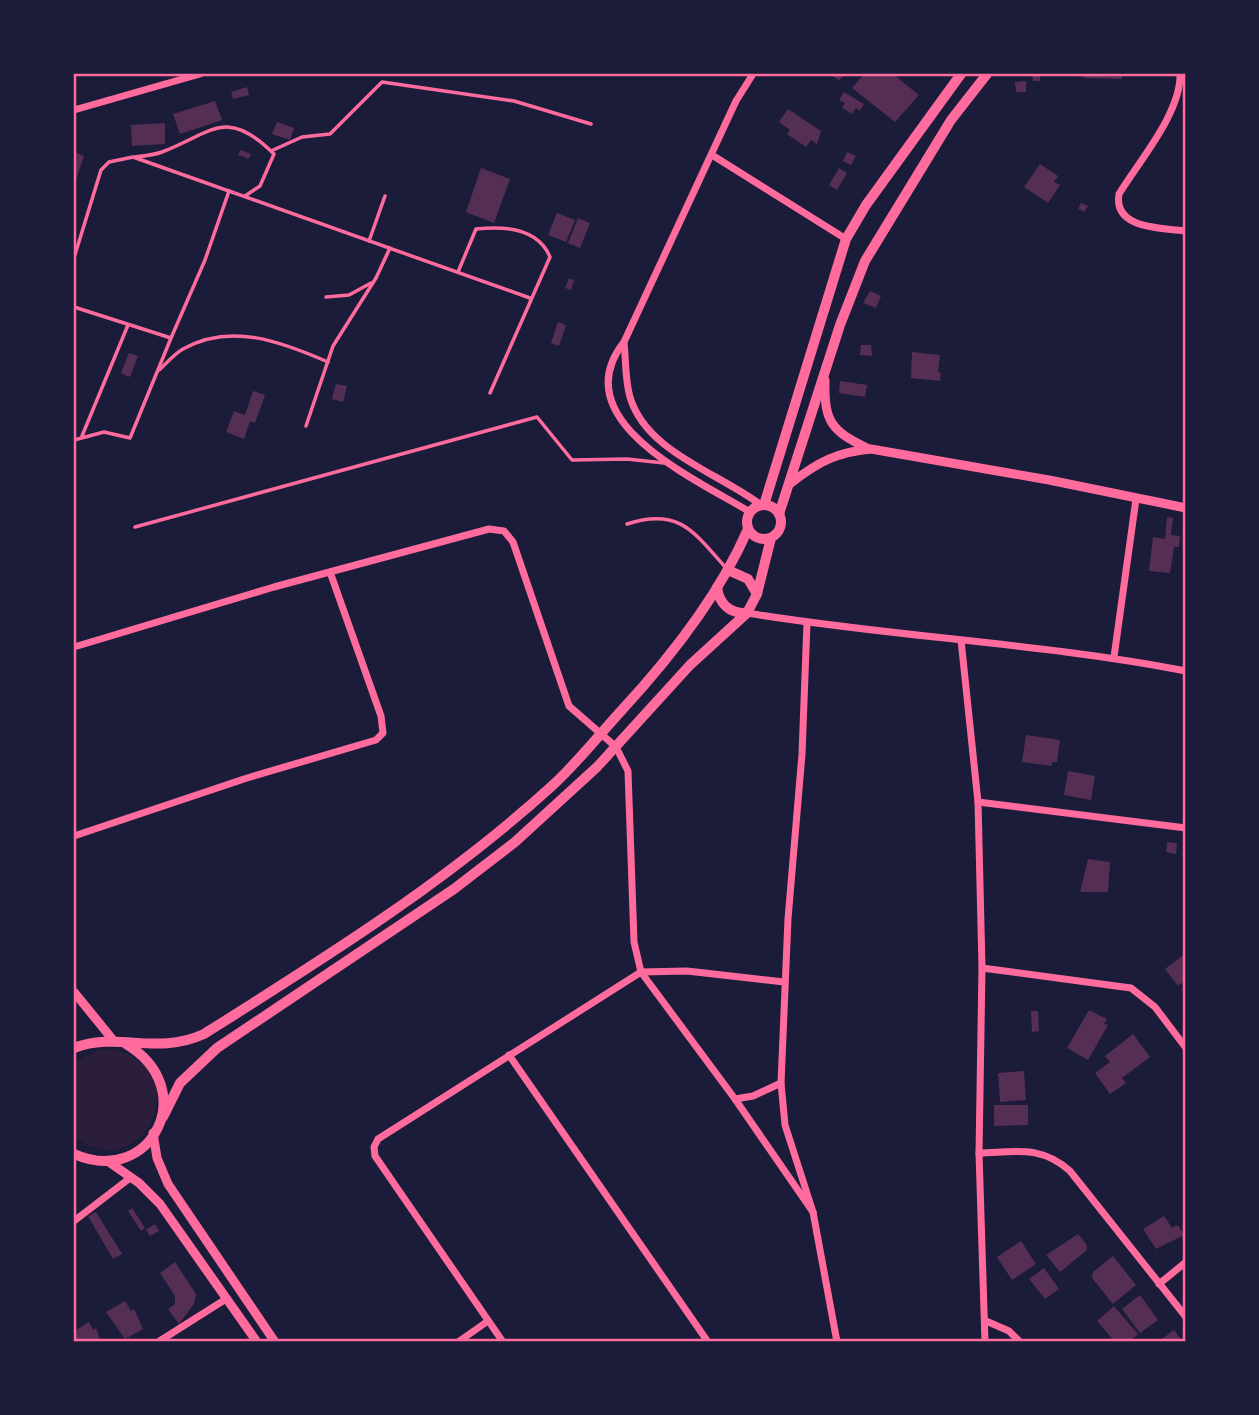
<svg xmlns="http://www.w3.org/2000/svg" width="1259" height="1415" font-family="Helvetica,sans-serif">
  <rect width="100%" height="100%" fill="#1b1b3a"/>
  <path fill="#2a1e3b" d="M101,1049c99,3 51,143 -27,88v-75z"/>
  <g fill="#542f53">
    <path d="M829,74h17l-7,6z"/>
    <path d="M864,74h29l26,21 -24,27 -43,-34z"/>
    <path d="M1032,74h8v7h-7z"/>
    <path d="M1084,74h38v5l-38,-1z"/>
    <path d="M1026,81v11h-10l-1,-10z"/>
    <path d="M247,87l2,8 -16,4 -2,-7z"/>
    <path d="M844,92l20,12 -4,7 -4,-3 -4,6 -10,-6 3,-5 -6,-3z"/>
    <path d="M215,101l7,19 -42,14 -7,-20z"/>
    <path d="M788,109l33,22 -4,13 -6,-4 -5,7 -19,-13 3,-4 -11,-8z"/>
    <path d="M277,122l17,6 -4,12 -18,-6z"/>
    <path d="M165,123v21l-33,2 -1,-21z"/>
    <path d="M241,150l10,4 -2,5 -11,-4z"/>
    <path d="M74,152l10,4 -10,30z"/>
    <path d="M847,152l9,4 -5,9 -8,-4z"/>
    <path d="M1040,164l18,12 -4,6 6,3 -12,18 -24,-16z"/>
    <path d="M481,168l29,11 -16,44 -28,-11z"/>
    <path d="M839,168l8,5 -10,17 -8,-5z"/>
    <path d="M1081,203l7,3 -4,6 -6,-3z"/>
    <path d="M557,213l18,7 -9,22 -18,-7z"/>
    <path d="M578,218l12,5 -10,25 -12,-5z"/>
    <path d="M569,278l5,2 -3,10 -6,-2z"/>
    <path d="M870,291l11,5 -5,12 -13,-5z"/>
    <path d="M558,322l8,3 -7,21 -8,-3z"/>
    <path d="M861,345h10l1,11 -12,-1z"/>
    <path d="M912,352l28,3 -2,17 3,1 -1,8 -29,-3z"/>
    <path d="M129,353l9,3 -8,21 -9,-4z"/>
    <path d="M840,381l27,4 -2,12 -26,-4z"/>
    <path d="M336,384l11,2 -4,16 -11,-3z"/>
    <path d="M253,391l12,4 -10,28 -5,-2 -6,18 -18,-7 8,-21 11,4z"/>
    <path d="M1167,517l6,1 -2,17 9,1 -1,11h-5l-4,26 -21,-2 4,-34 12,2z"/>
    <path d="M1026,735l34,5 -3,22h-5v4l-30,-4z"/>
    <path d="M1068,771l27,5 -4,24 -27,-5z"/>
    <path d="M1167,842l10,1 -1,11 -10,-2z"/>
    <path d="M1088,859l22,3 -2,30h-28z"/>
    <path d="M1186,953v27l-8,6 -13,-17z"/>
    <path d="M1089,1010l18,9 -3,5 4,1 -20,35 -21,-12z"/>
    <path d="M1031,1011h7l1,20 -7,1z"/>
    <path d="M1133,1034l17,23 -28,21 4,5 -16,11 -15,-21 15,-11 -5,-6z"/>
    <path d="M1024,1071l2,29 -26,2 -2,-29z"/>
    <path d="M994,1105h34v20l-34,1z"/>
    <path d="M132,1208l13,20 -4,3 -13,-20z"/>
    <path d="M96,1212l26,42 -9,5 -25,-43z"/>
    <path d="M1164,1216l8,12 6,-3 6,10 -28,14 -13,-20z"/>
    <path d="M155,1224l4,7 -9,5 -4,-6z"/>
    <path d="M1078,1234l9,11 -1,6 -26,21 -14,-17z"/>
    <path d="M1021,1241l15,23 -24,16 -15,-23z"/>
    <path d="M1113,1256l23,29 -23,19 -21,-26 1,-6z"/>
    <path d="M175,1262l21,32 -2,10 -15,20 -11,-15 7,-5v-8l-15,-23z"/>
    <path d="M1044,1268l15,21 -14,10 -16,-20z"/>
    <path d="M1140,1295l18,25 -18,13 -18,-24z"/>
    <path d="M125,1301l6,10 3,-2 9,20 -18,10 -19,-27z"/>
    <path d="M1114,1306l24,28 -9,8h-14l-18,-21z"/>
    <path d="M89,1322l4,8 3,-2 5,14h-25l-2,-11z"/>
    <path d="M1174,1330l9,12h-25z"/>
  </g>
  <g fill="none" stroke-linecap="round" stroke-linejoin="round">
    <g stroke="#ff6b9d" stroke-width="3.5">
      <path d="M271,151l31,-14 28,-3 52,-52 132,19 77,23"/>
      <path d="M135,157c9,-1 19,-2 27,-5 50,-19 64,-46 112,2l-14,32 -15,10"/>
      <path d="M369,241l16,-45"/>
      <path d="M74,258l27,-88 8,-8 24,-5 397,141"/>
      <path d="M458,272l18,-43c27,-3 62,-1 74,28l-60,136"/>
      <path d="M376,278l14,-30"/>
      <path d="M326,297l23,-2 22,-12"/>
      <path d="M74,307l97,31 -41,100 -26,-6 -30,8"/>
      <path d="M171,338l34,-78 24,-69"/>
      <path d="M159,370c7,-6 15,-16 24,-21 48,-27 99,-7 145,13"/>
      <path d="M306,426l27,-80 43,-68"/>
      <path d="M82,436l46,-111"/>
      <path d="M627,524c52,-17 67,8 99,44"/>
      <path d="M135,527l402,-110 35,43 55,-1 37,4"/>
    </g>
    <g stroke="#ff6b9d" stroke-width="7">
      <path d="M1180,74c1,39 -41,87 -61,120 -6,35 42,34 67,37"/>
      <path d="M74,110l126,-36"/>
      <path d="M712,155l134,84"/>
      <path d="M624,343c2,18 1,37 6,54 16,55 89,76 131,108"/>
      <path d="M750,512c-52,-32 -188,-91 -126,-170l112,-241 17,-27"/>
      <path d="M747,613c146,24 294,30 439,58"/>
      <path d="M807,623l-5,131 -14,165 -7,164 4,42 28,87 24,130"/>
      <path d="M961,640l17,162 4,166 -3,185 6,189"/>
      <path d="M74,647l200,-60 215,-58 15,2 9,11 56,164 47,41 12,24 6,171 7,30 94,127 78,113"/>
      <path d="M1114,657l22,-158"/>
      <path d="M978,802l208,26"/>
      <path d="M74,836l173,-58 129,-38 7,-7 -2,-17 -51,-144"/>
      <path d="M982,968l149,20 24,19 31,41"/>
      <path d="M509,1055l199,287"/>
      <path d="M735,1099l18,-3 28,-13"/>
      <path d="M979,1153c37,-1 62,-8 91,18l116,146"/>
      <path d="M74,1221l56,-43"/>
      <path d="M1159,1284l27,-22"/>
      <path d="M986,1321l23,10 11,11"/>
      <path d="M158,1342l68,-43"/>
      <path d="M458,1342l30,-21"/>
      <path d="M503,1342l-128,-186 -1,-9 4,-8 263,-167 46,-1 97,11"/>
    </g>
    <g stroke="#ff6b9d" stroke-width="9">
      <path d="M825,380c-1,42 6,51 44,69"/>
      <path d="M791,483c27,-21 46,-31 80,-34l178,31 137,28"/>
      <path d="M74,992l39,48"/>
      <path d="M153,1133l4,25 11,26 107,158"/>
      <path d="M109,1162l30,21 21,21 97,138"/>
    </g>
    <g stroke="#ff6b9d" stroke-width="10">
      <circle cx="764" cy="522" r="17"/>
      <path d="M764,505l82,-266 20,-34 95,-131"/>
      <path d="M779,514l61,-189 25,-64 86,-141 36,-46"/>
      <path d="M728,570l20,9 9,15"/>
      <path d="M717,587c2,17 13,27 30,26"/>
      <path d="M74,1048c45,-17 81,8 130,-14 121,-76 244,-153 349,-249 25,-23 46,-50 68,-74 50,-54 98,-115 127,-182"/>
      <path d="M163,1117l17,-34 37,-35 237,-159 61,-47 82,-75 93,-102 57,-52 10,-19 14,-56"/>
      <path d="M74,1154c77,34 128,-65 52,-110"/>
    </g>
  </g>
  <rect width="1259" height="1415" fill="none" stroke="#1b1b3a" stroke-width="150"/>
  <rect x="75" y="75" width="1109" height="1265" fill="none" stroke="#ff6b9d" stroke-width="2.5"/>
</svg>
